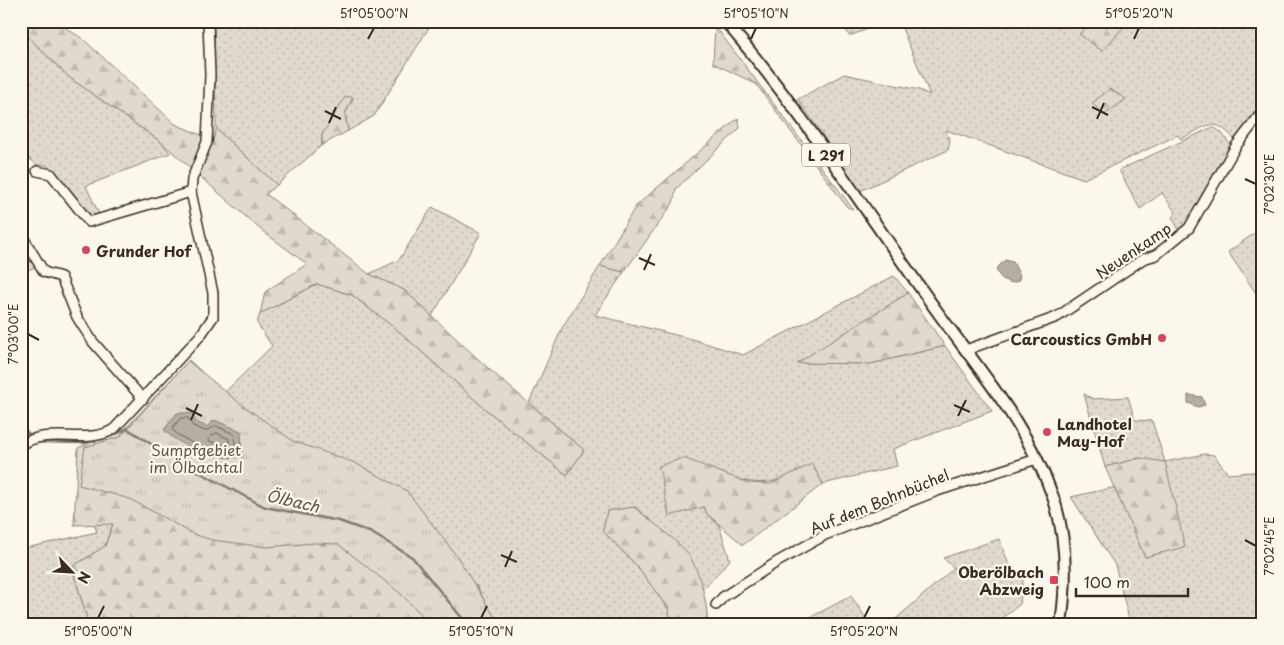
<svg xmlns="http://www.w3.org/2000/svg" width="1284" height="645" font-family="'Playpen Sans',sans-serif">
  <defs>
    <pattern id="grass-dots" width="8" height="8" patternUnits="userSpaceOnUse" patternTransform="scale(1.25)"><rect width="8" height="8" fill="#dfd9ce"/><path d="M2 2h.1M6 6h.1" fill="none" stroke="#c0bab0" stroke-width="1.8" stroke-linecap="round"/></pattern>
    <pattern id="forest-firs" width="22" height="20" patternUnits="userSpaceOnUse" patternTransform="scale(1.25)"><rect width="22" height="20" fill="#dfd9ce"/><path d="M5 1l3.5 6h-7zM16 11l3.5 6h-7z" fill="#c0bab0"/></pattern>
    <pattern id="park-tufts" width="24" height="20" patternUnits="userSpaceOnUse" patternTransform="scale(1.25)"><rect width="24" height="20" fill="#dfd9ce"/><path d="M3 7l-1-3M5 7V3M7 7l1-3M15 17l-1-3M17 17v-4M19 17l1-3" fill="none" stroke="#c0bab0"/></pattern>
  </defs>
  <rect width="100%" height="100%" fill="#fbf7ec"/>
  <filter id="ink" filterUnits="userSpaceOnUse"><feTurbulence type="fractalNoise" baseFrequency=".02" numOctaves="2"/><feDisplacementMap in="SourceGraphic" scale="10" xChannelSelector="R" yChannelSelector="G"/><feConvolveMatrix kernelMatrix="1 2 1 2 8 2 1 2 1" color-interpolation-filters="sRGB"/></filter>
  <g filter="url(#ink)">
    <g fill="url(#grass-dots)" stroke="#8d8276">
      <path d="M214,21h219l-59,95 -26,15 -3,-17 8,-16 -31,37v10l-45,40 -61,-56z"/>
      <path d="M841,21h49l-41,15z"/>
      <path d="M899,21h195l8,30 27,-30h134v84l-27,36c-23,-26 -27,-16 -55,-2l-3,-4 -94,44 -138,-49 4,12 -2,8 -88,41 -62,-92 46,-25 75,16 11,5z"/>
      <path d="M21,30l49,48 91,64 9,11 -84,33 13,28 -9,4 -43,-53h-10l-16,-14z"/>
      <path d="M1213,127l8,5 11,15 -22,35 -19,40 -11,10 -8,-15 4,-4 -14,-20 -22,16 -21,-39z"/>
      <path d="M432,207l49,26 -49,83 -28,-26 -35,-16 30,-14z"/>
      <path d="M1263,227v92l-3,-20 -32,-47z"/>
      <path d="M21,229l21,35 -21,9z"/>
      <path d="M600,266l24,6 -29,43 97,24 51,16 151,-79 14,17 -110,70 72,1 75,-18 47,65 -99,38 4,17 -74,18 -11,-20c-36,18 -45,25 -84,12l-37,34 13,-3 3,7 12,11 11,35 -27,29 -17,-37 -51,-45 -28,4 -4,20 35,36 31,43 1,14h-174l-322,-170 -47,-27 62,-67 35,33 48,-47 -15,-23 3,-9 57,-30 35,11 49,38 83,75 83,67 17,-25 -55,-47 33,-75z"/>
      <path d="M1084,394l9,5 35,-2 7,23 17,1 13,41 40,-8 9,1 14,19 35,-3v153h-131l-3,-5 -14,-54 -44,-68 45,-10 29,70 -5,-99 -35,9z"/>
      <path d="M113,523l-8,23 -33,22 16,54 7,2h-74v-75l76,-17 -3,-8z"/>
      <path d="M999,539l13,33h12l-4,32 -25,20h-109l11,-6 57,-50 -11,-10z"/>
      <path d="M851,596l19,28h-72z"/>
    </g>
    <g fill="url(#forest-firs)" stroke="#8d8276">
      <path d="M21,21h34l28,18 92,85 38,16 3,-11 61,56 -11,9 103,80 35,16 86,80 94,80 -17,25 -83,-67 -83,-75 -49,-38 -35,-11 -57,30 5,-22 42,-28 -46,-34 -100,-88 -91,-64 -49,-48z"/>
      <path d="M1094,21h35l-27,30 -23,-17z"/>
      <path d="M715,26l138,183 -6,-2 -91,-123 -43,-21z"/>
      <path d="M1110,89l16,10 -22,16 -12,-12z"/>
      <path d="M345,97h8l-8,17 3,17 -26,14v-10z"/>
      <path d="M738,118l2,10 -64,61 -3,14 -49,69 -24,-6 36,-60z"/>
      <path d="M908,293l37,53 -75,18 -73,-1z"/>
      <path d="M127,427l48,28 164,68 138,63 19,38h-401l-7,-2 -16,-55 33,-21 8,-22 -39,1 4,-77z"/>
      <path d="M683,458l66,25 21,1 42,-20 11,20 -80,61 -36,-31 -3,-7 -35,9 -10,-50z"/>
      <path d="M1140,458l25,4 20,85 -40,10 -40,-90z"/>
      <path d="M634,507c17,14 36,28 51,43 13,14 24,55 22,74h-37l-1,-14 -31,-43 -35,-36 4,-20z"/>
    </g>
    <path fill="url(#park-tufts)" stroke="#8d8276" d="M188,361l54,44 51,36 62,22 52,28 51,67 41,66h-68l-31,-31 -62,-49 -24,-1 -48,4 -54,-7 -19,-6 -63,-35 -51,-14 6,-38 35,-10z"/>
    <g fill="#b6aea2" stroke="#85796d">
      <path d="M1005,260l8,2 7,14 -2,5 -6,2c-9,-3 -13,-5 -16,-14z"/>
      <path d="M1188,395l14,2 3,8 -7,2 -10,-4z"/>
      <path d="M177,413h15l4,9 11,5 7,-7 27,11 1,26c-28,3 -58,-8 -78,-27z"/>
    </g>
    <g fill="none" stroke-linecap="round" stroke-linejoin="round">
      <g stroke="#6c5f53" stroke-width="1">
        <path d="M181,418h7l5,8 12,5 11,-5 18,8 2,18c-14,5 -55,-11 -64,-23z"/>
        <path d="M217,433l12,6v8l-20,-6v-3z"/>
      </g>
      <g stroke="#85796d" stroke-width="2.5">
        <path d="M21,426l9,9"/>
        <path d="M114,434l14,-5 48,31 89,47 74,14 31,11 42,25 55,67"/>
        <path d="M21,452l14,-10 48,1 16,-4"/>
      </g>
      <g stroke="#3b2a1e" stroke-width="12">
        <g id="minor">
          <path d="M37,171l14,3 38,48 102,-30"/>
          <path d="M21,234l23,38 17,5 16,40 16,25 50,57"/>
          <path d="M966,350l91,-33 86,-58 13,-4 33,-27 47,-82 27,-35"/>
          <path d="M21,445c27,-19 66,1 93,-16l86,-93 13,-19v-24l-22,-101 1,-13 15,-37 3,-67 -2,-54"/>
          <path d="M716,605l7,-8 54,-35 48,-27 112,-44 100,-32"/>
        </g>
      </g>
      <g stroke="#3b2a1e" stroke-width="14">
        <path id="major" d="M725,21c77,90 145,197 214,293 42,58 90,114 114,183 14,40 14,85 8,127"/>
      </g>
      <use href="#minor" stroke="#fbf7ec" stroke-width="9"/>
      <use href="#major" stroke="#fbf7ec" stroke-width="10"/>
    </g>
  </g>
  <path fill="none" stroke="#3b2a1e" stroke-width="2" d="M368,39l6,-11M751,39l5,-11M1134,39l5,-11M1092,107l16,8M325,111l16,8M1097,119l7,-16M329,123l7,-16M1245,179l11,5M639,258l16,7M644,270l7,-16M28,334l11,6M954,405l16,7M186,408l16,8M958,416l8,-16M191,420l7,-16M1245,540l11,6M501,555l16,7M505,567l7,-16M98,618l6,-12M481,618l6,-12M864,618l6,-12"/>
  <g fill="#d1495b" stroke="#fbf7ec" stroke-width="2">
    <circle cx="86" cy="250" r="5"/>
    <circle cx="1162" cy="338" r="5"/>
    <circle cx="1047" cy="432" r="5"/>
    <rect x="1049" y="575" width="10" height="10" rx="2.5"/>
  </g>
  <g text-anchor="middle" dominant-baseline="central" stroke-width="4.5" stroke-linejoin="round" paint-order="stroke">
    <rect fill="#fbf7ec" stroke="#75685c" stroke-width="1" x="802" y="143.5" width="48" height="23" rx="4"/>
    <g font-size="14" font-weight="bold" fill="#3b2a1e">
      <text x="826" y="155">L 291</text>
    </g>
    <g font-size="15" font-weight="bold" fill="#3b2a1e" stroke="#fbf7ec" text-anchor="start">
      <text x="96" y="250">Grunder Hof</text>
      <text x="1152" y="338" text-anchor="end">Carcoustics GmbH</text>
      <text x="1057" y="423">Landhotel<tspan x="1057" dy="17">May-Hof</tspan></text>
      <text x="1044" y="571" text-anchor="end">Oberölbach<tspan x="1044" dy="17">Abzweig</tspan></text>
    </g>
    <g font-size="15" fill="#3b2a1e" stroke="#fbf7ec">
      <text transform="translate(1133 250) rotate(-34)">Neuenkamp</text>
      <text transform="translate(879 501) rotate(-22)">Auf dem Bohnbüchel</text>
    </g>
    <g font-size="15" fill="#64564a" stroke="#fbf7ec">
      <text x="196" y="449">Sumpfgebiet<tspan x="196" dy="17">im Ölbachtal</tspan></text>
    </g>
    <g font-size="16" font-style="italic" fill="#605246" stroke="#fbf7ec">
      <text transform="translate(293 500) rotate(13)">Ölbach</text>
    </g>
  </g>
  <rect width="1284" height="645" fill="none" stroke="#fbf7ec" stroke-width="55"/>
  <g transform="translate(72 572) rotate(115)" stroke="#fbf7ec" stroke-width="4" paint-order="stroke">
  <path d="M0-4L9 19L0 12L-9 19Z" fill="#3b2a1e"/>
  <text y="-8" font-size="14" font-weight="bold" text-anchor="middle" fill="#3b2a1e">N</text>
  </g>
  <path d="M1076 588v8h112v-8" fill="none" stroke="#3b2a1e" stroke-width="2.5"/>
  <text x="1084" y="588" font-size="15" fill="#3b2a1e" stroke="#fbf7ec" stroke-width="4" paint-order="stroke">100 m</text>
  <rect x="28" y="28" width="1228" height="590" fill="none" stroke="#3b2a1e" stroke-width="2"/>
  <g font-size="12" text-anchor="middle" fill="#3b2a1e">
    <text x="374" y="18">51°05'00"N</text>
    <text x="756" y="18">51°05'10"N</text>
    <text x="1139" y="18">51°05'20"N</text>
    <text transform="translate(1270 184) rotate(-90)" y="4">7°02'30"E</text>
    <text transform="translate(14 334) rotate(-90)" y="4">7°03'00"E</text>
    <text transform="translate(1270 546) rotate(-90)" y="4">7°02'45"E</text>
    <text x="98" y="636">51°05'00"N</text>
    <text x="481" y="636">51°05'10"N</text>
    <text x="864" y="636">51°05'20"N</text>
  </g>
</svg>
